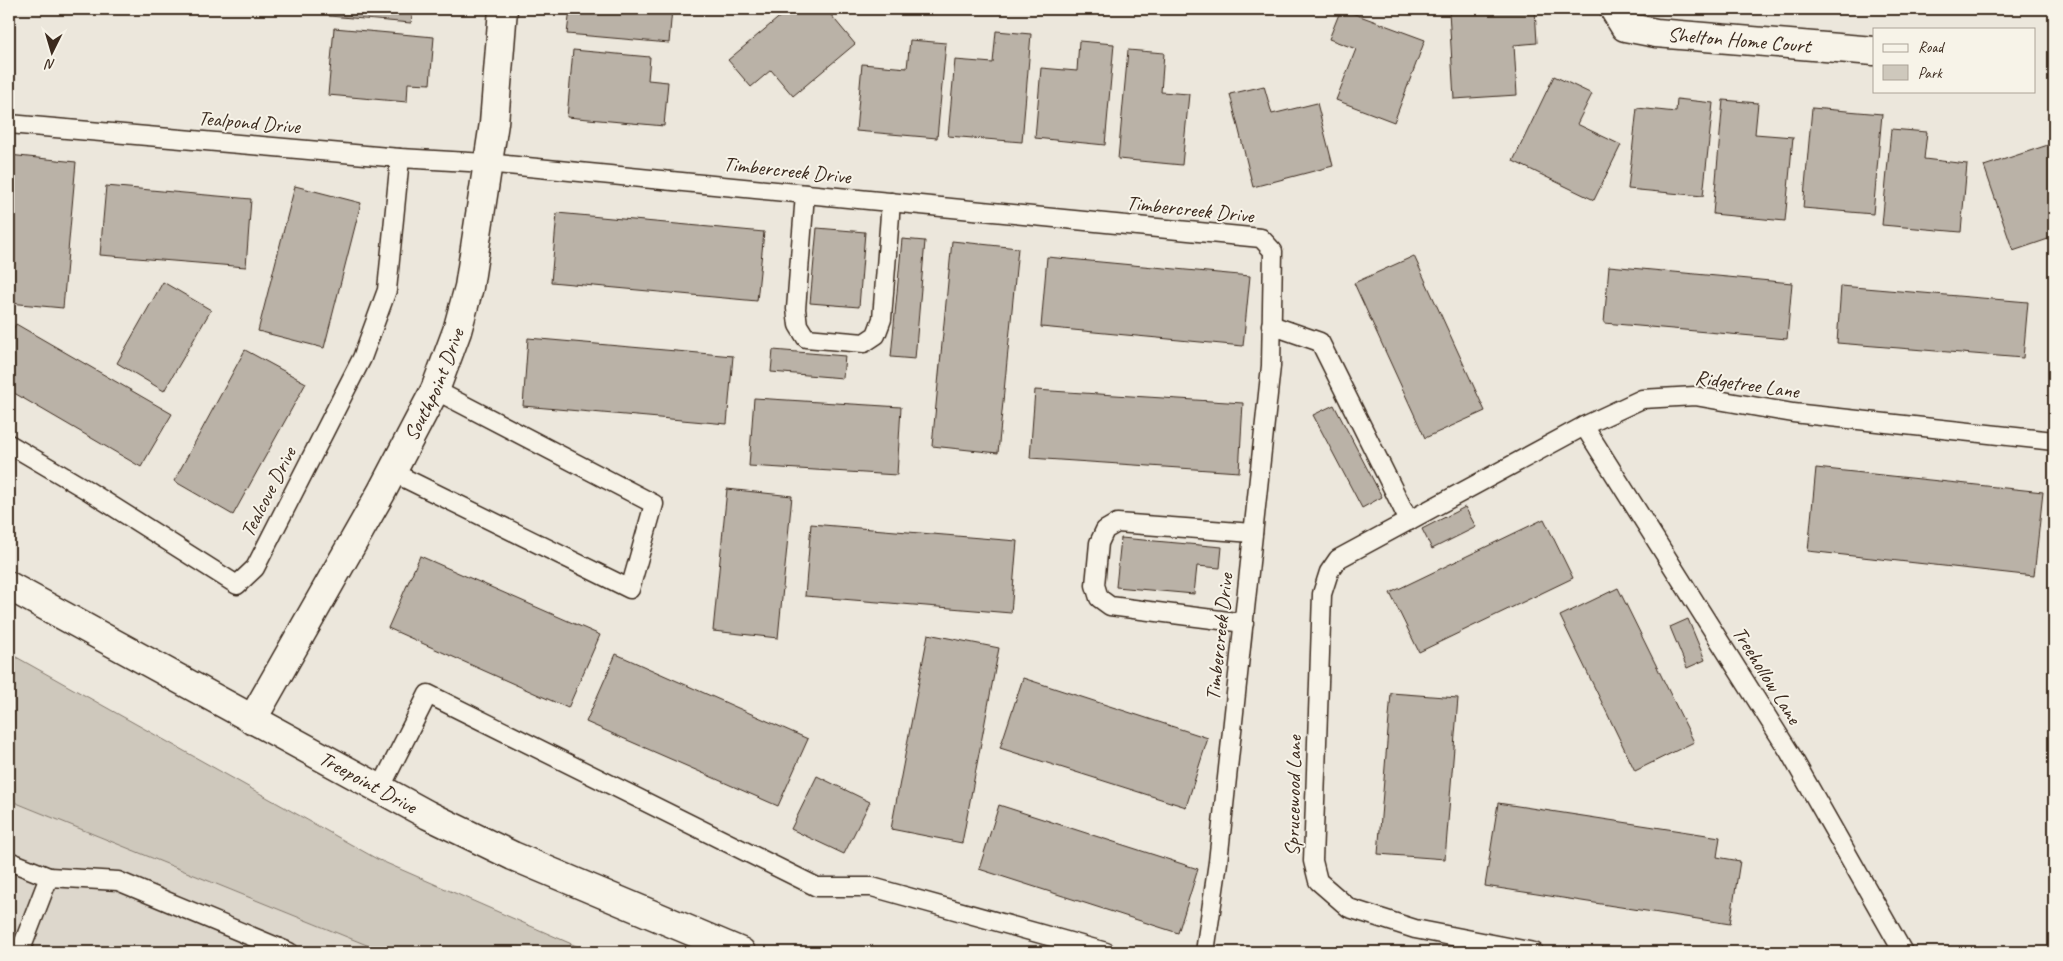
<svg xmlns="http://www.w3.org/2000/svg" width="2063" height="961" font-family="Caveat,sans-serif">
  <rect width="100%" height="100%" fill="#ece7dc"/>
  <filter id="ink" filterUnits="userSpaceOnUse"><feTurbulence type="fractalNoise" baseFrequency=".02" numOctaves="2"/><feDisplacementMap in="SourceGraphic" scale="10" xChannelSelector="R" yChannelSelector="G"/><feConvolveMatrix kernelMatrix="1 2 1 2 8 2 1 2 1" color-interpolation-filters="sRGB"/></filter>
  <g filter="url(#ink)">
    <path fill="#ddd7cc" d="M9,800l375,152h-375z"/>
    <path fill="#cec8bc" stroke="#84796d" d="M9,653l368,206 213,93h-206l-375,-152z"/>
    <g fill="#bab2a7" stroke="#3b2a1e">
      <path d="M330,9h83l-2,14 -82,-7z"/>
      <path d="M570,9h102l-3,34 -102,-9z"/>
      <path d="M789,9h37l29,35 -62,52 -22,-26 -20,17 -23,-27z"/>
      <path d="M1341,9l84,31 -31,82 -58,-22 20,-51 -27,-10z"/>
      <path d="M1482,9h53l2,34 -23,2 3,50 -63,4 -5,-88z"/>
      <path d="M334,28l100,9 -4,47 -22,-1 -1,19 -79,-7z"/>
      <path d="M996,31l35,3 -9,108 -74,-6 7,-76 38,3z"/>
      <path d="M910,40l36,3 -9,95 -81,-7 6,-67 45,4z"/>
      <path d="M1079,41l35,3 -9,101 -70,-7 6,-70 36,3z"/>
      <path d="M573,50l77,7 -2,23 20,2 -4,44 -97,-9z"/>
      <path d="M1128,50l36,3 -3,39 28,2 -7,71 -64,-6z"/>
      <path d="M1554,76l38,18 -15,30 44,21 -27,55 -81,-39z"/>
      <path d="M1264,86l8,28 45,-11 16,63 -80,21 -23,-93z"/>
      <path d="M1677,99l36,4 -10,93 -75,-7 9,-81 39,4z"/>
      <path d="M1723,100l35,3 -3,31 38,3 -8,84 -72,-7z"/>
      <path d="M1812,108l70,6 -9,100 -70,-6z"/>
      <path d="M1891,129l36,3 -3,27 43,5 -6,68 -79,-7z"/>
      <path d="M2051,144l3,8v85l-41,14 -29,-85z"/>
      <path d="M9,155l67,7 -13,146 -54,-5z"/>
      <path d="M106,186l145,13 -5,68 -146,-12z"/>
      <path d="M295,186l66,17 -37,145 -66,-17z"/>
      <path d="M557,213l207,19 -7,69 -206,-19z"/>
      <path d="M817,228l48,4 -6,75 -49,-4z"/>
      <path d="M902,239l23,2 -10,118 -24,-2z"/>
      <path d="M952,241l66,7 -20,205 -66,-7z"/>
      <path d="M1414,256l71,155 -60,27 -71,-155z"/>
      <path d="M1047,257l203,19 -7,70 -202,-19z"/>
      <path d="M1609,266l183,17 -5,56 -183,-16z"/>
      <path d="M163,282l48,28 -47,81 -47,-28z"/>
      <path d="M1841,286l187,16 -5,56 -186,-15z"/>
      <path d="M16,324l156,90 -31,53 -132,-77v-53z"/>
      <path d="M528,338l205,18 -6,68 -204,-18z"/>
      <path d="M245,350l61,33 -73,132 -59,-34z"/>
      <path d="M773,350l72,6 -2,22 -72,-6z"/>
      <path d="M1035,390l208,13 -4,69 -209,-14z"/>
      <path d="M754,398l147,9 -4,68 -148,-9z"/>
      <path d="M1334,405l48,92 -20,11 -49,-93z"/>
      <path d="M1816,468l227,24 -9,84 -226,-25z"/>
      <path d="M727,489l65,7 -14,142 -65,-7z"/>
      <path d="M1465,507l11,20 -44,22 -10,-20z"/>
      <path d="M1544,519l29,59 -154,74 -29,-59z"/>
      <path d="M811,524l206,17 -6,72 -206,-17z"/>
      <path d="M1121,538l101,9 -2,21 -23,-2 -3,28 -78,-7z"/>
      <path d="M420,556l180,79 -32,73 -180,-80z"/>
      <path d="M1618,588l76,154 -59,29 -75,-155z"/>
      <path d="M1688,619l17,41 -18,8 -17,-41z"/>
      <path d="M928,634l71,14 -37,195 -71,-14z"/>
      <path d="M616,654l192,85 -30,67 -192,-84z"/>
      <path d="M1023,678l185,60 -22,69 -186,-59z"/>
      <path d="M1391,693l67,5 -13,161 -67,-5z"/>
      <path d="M817,776l53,26 -26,52 -53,-25z"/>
      <path d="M1498,803l222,34 -3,20 23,4 -10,63 -245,-38z"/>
      <path d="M999,805l199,64 -20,64 -199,-64z"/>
    </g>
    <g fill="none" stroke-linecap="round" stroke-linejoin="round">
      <g stroke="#3b2a1e" stroke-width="21">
        <g id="service">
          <path d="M9,124l391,34 86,5 775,75 12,13 -2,115 -53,496 -13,90"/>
          <path d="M805,194l-9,115 2,16 8,13 58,5 12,-8 6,-16 9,-117"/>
          <path d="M1271,325l49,17 89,179"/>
          <path d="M1584,426l206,327 113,199"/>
          <path d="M9,444l78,46 150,95 18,-17 107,-210 25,-68 13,-132"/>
          <path d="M392,472l238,117 24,-85 -219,-114"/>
          <path d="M1244,623l-134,-17 -11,-8 -4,-13 4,-42 6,-13 12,-7 136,10"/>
          <path d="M380,789l48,-95 389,193h55l234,65"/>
          <path d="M9,861l40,16 -29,75"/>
          <path d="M49,877l69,4 171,71"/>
          <path d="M1534,952l-119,-23 -66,-21 -31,-27 -5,-20 9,-267 7,-22 9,-13 246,-133 58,-27 53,-3 98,17 261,28"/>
        </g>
      </g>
      <g stroke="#3b2a1e" stroke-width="31">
        <g id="minor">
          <path id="s1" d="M1614,9l11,18 31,6 218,18"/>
          <path id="s2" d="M252,720l129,-227 54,-103 22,-59 12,-44 25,-164 9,-114"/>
        </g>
      </g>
      <g stroke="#3b2a1e" stroke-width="31">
        <g id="tertiary">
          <path id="s3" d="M9,586l419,229 85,41 228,96"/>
        </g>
      </g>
      <use href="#service" stroke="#f7f3e8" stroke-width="18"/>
      <use href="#minor" stroke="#f7f3e8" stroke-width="28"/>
      <use href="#tertiary" stroke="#f7f3e8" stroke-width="28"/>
    </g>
  </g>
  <g text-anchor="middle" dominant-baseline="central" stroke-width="4" stroke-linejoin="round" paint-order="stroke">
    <g font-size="21" fill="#3b2a1e" stroke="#f7f3e8">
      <text stroke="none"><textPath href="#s1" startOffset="136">Shelton Home Court</textPath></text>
      <text transform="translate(249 122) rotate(5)">Tealpond Drive</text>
      <text transform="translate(787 170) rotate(6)">Timbercreek Drive</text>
      <text transform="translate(1190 209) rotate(6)">Timbercreek Drive</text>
      <text stroke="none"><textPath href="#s2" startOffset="382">Southpoint Drive</textPath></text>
      <text transform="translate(1747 384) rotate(8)">Ridgetree Lane</text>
      <text transform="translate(268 492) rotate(-63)">Tealcove Drive</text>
      <text transform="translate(1219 637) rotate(-84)">Timbercreek Drive</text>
      <text transform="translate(1767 675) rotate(58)">Treehollow Lane</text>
      <text stroke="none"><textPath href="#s3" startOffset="409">Treepoint Drive</textPath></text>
      <text transform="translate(1293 796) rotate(-89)">Sprucewood Lane</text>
    </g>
  </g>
  <rect width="2063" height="961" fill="none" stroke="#f7f3e8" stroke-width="30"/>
  <rect x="15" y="15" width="2033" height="931" fill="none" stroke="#3b2a1e" stroke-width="2" filter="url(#ink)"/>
  <rect x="1873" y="28" width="162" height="65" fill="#f7f3e8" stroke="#aca397"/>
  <rect x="1883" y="44" width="25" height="8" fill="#f7f3e8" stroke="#aca397"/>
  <text x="1918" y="52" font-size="15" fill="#3b2a1e">Road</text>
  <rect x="1883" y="65" width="25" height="15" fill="#cec8bc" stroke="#aca397"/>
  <text x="1918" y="78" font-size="15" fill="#3b2a1e">Park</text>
  <g transform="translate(52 52) rotate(185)" stroke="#f7f3e8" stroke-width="4" paint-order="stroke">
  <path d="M0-4L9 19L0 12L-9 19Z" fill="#3b2a1e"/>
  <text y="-8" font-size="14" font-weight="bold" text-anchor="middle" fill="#3b2a1e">N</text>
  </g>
</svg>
